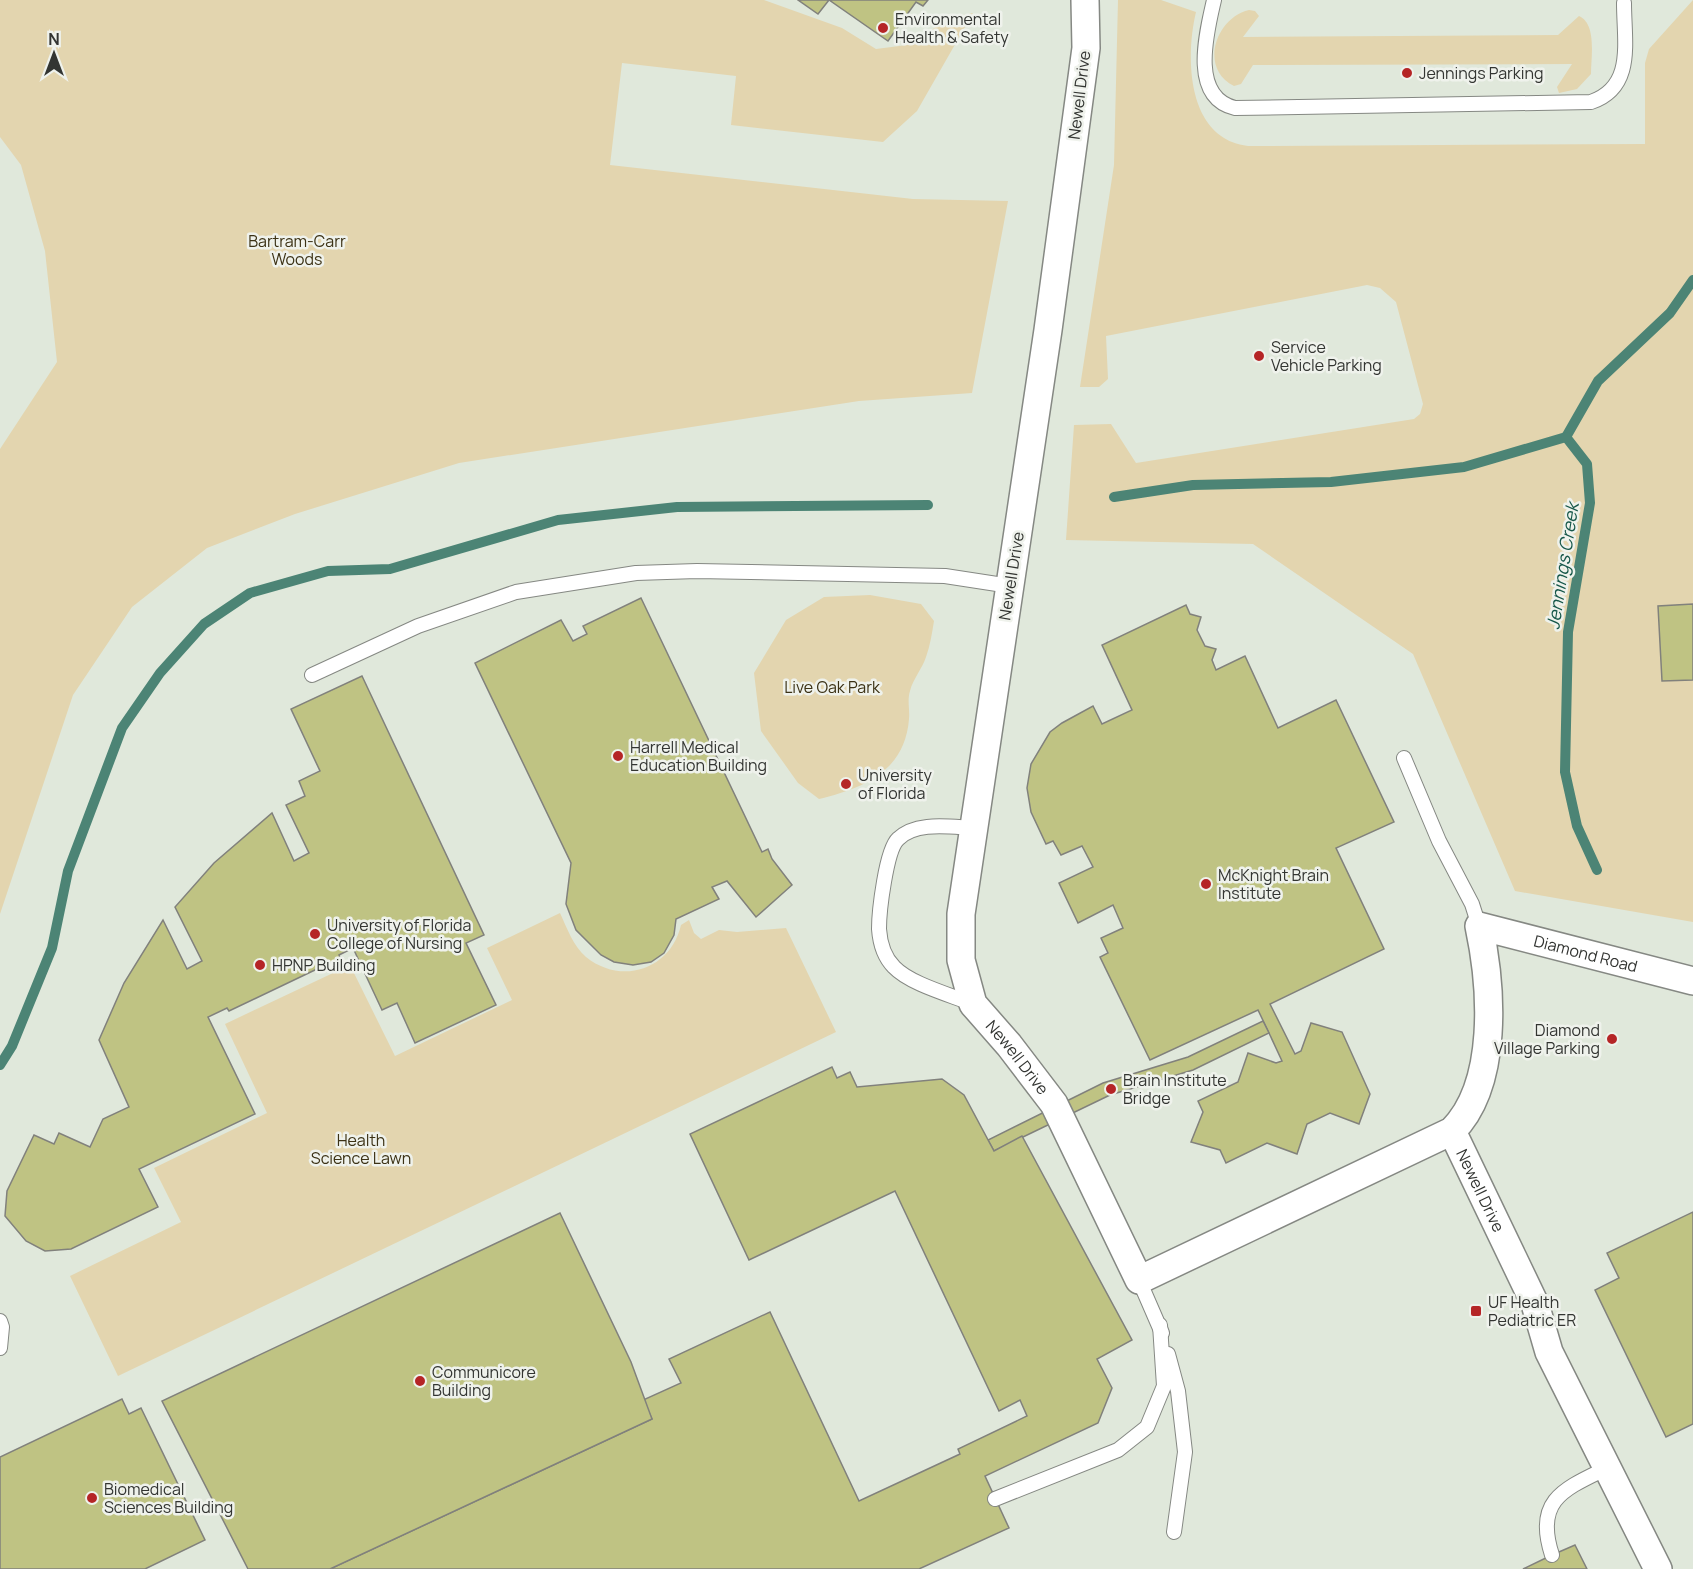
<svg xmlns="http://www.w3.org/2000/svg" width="1693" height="1569" font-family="Manrope,sans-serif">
  <rect width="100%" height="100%" fill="#eff2ec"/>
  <rect fill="#e0e8db" x="0" y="0" width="1693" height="1569"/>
  <g fill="#e3d5af">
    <path d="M0,0h764l78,28 34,21 39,-5 30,-25 28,-6 -56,98 -34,31 -152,-17 5,-49 -114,-13 -12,102 303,34 95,2 -36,192 -113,8 -400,62 -164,51 -88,34 -75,59 -59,88 -73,219v-465l57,-87 -12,-111 -24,-86 -21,-28z"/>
    <path d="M1118,0h43l35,12c-11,46 -9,127 52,134l397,-2v-81l4,-14 44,-49v922l-178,-31 -102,-237 -160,-110 -187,-4 8,-115 37,-1 25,39 278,-44 6,-5 3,-10 -27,-102 -16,-14 -13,-3 -261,51 2,43 -9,8h-19l34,-222z"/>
    <path d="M1249,10l6,1 4,5 -16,21 315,-2 21,-19c18,8 12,41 12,58l-14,15 -18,4 -2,-6 15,-23 -319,1 -12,19 -7,2c-35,-17 -19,-68 15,-76z"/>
    <path d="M870,595l51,9 13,17c-2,12 -4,25 -8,36 -4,12 -13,22 -16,34 -3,10 0,18 -1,28 -4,52 -45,69 -90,80l-21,-16 -37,-52 -7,-58 32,-53 38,-23z"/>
    <path d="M560,913c7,15 13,33 26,44 36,29 85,12 95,-32l8,-5 5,13 7,6 18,-9 18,2 49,-4 50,104 -718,344 -48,-100 111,-54 -27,-54 113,-55 -42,-89 125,-59 45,91 117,-56 -25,-52z"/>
  </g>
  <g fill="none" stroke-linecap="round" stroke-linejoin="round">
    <g stroke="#4c8475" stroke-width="10">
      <path d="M1566,437l21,27 3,39 -22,129 -3,140 12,54 20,44"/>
      <path d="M1566,437l32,-56 72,-68 23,-33"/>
      <path d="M1114,497l79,-12 138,-3 133,-15 102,-30"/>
      <path d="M0,1065l12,-19 40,-98 16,-77 54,-143 38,-55 44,-49 46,-31 78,-22 62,-2 168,-49 119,-13 251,-2"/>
    </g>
  </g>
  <g fill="#bfc383" stroke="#81817c" stroke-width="1.5">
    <path d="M798,0h130l-5,6 -7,-4 -28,39 -59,-41 -11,14z"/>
    <path d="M641,598l121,254 6,-3 4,10 20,26 -36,32 -29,-36 -15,6 7,12 -43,20 -2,16 -10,18 -13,9 -18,3 -19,-3 -13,-7 -25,-25 -10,-26 5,-41 -96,-200 86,-43 12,21 14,-7 -4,-8z"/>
    <path d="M1693,604v76l-31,1 -4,-75z"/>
    <path d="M1186,605l4,9 11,3 -4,13 8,16 11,3 -4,11 4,10 29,-14 33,72 58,-28 58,122 -58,26 48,101 -114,55 25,50 6,-3 10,-28 31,9 28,62 -11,30 -29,-11 -23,11 -10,30 -30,-11 -41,20 -6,-13 -29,-8 12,-30 -5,-11 40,-19 10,-29 28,10 6,-2 -13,-28 -11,-23 -108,50 -50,-103 8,-4 -7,-15 22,-10 -10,-23 -35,18 -19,-40 34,-16 -11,-21 -21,9 -8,-14 -7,3 -15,-32 -4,-24 4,-24 19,-32 12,-9 31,-17 9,18 30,-14 -30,-65z"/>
    <path d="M362,676l122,259 -18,8 30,62 -81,38 -18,-40 -15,7 -29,-62 -14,7 1,3 -111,53 -2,-3 -19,9 47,97 -116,55 19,38 -87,42 -26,2 -19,-10 -21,-25 2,-25 27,-56 20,9 5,-11 31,14 13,-28 26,-12 -30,-67 25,-57 39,-63 24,49 15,-8 -27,-54 39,-44 58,-50 22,48 15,-8 -23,-48 19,-9 -6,-15 21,-10 -29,-62z"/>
    <path d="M1263,1021l6,12 -76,37 -83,25 -116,56 -6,-11 115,-57 85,-26z"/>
    <path d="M832,1067l5,11 13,-6 7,15 85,-8 22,16 30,56 28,-15 110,204 -35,19 15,29 -14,35 -113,53 24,52 -90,41h-589l322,-150 -9,-19 38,-17 -12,-24 101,-47 89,189 101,-47 -2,-5 69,-33 -7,-16 -21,11 -104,-220 -146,69 -59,-126z"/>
    <path d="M1693,1212v212l-27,13 -71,-147 24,-12 -12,-25z"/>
    <path d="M560,1213l71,149 21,57 -322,150h-82l-86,-168z"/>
    <path d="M122,1399l7,15 12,-6 64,132 -60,29h-145v-112z"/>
    <path d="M1575,1545l12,24h-64l29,-14z"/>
  </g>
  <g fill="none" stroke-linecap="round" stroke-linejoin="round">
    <g stroke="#858883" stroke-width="16">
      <g id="service">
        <path d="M1214,0c-7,31 -25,97 21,108l356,-6c44,-15 33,-60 33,-99"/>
        <path d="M312,675l106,-49 98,-34 120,-19 61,-2 248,5 65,10"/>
        <path d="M1404,758l35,83 33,63 7,22"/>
        <path d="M973,1004c-22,-9 -63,-20 -79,-37 -10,-10 -14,-24 -15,-38 0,-17 7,-79 19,-90 18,-18 52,-12 76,-11"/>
        <path d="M1139,1280l23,53"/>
        <path d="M0,1321l2,6 -2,21"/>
        <path d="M1168,1354l10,37 7,61 -11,80"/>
        <path d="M995,1499l123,-49 29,-23 17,-41 -4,-61"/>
        <path d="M1552,1555c-18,-55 12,-66 55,-87"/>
      </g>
    </g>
    <g stroke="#858883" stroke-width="30">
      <g id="minor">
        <path id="s1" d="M1085,0l1,48 -38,282 -87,584v46l12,44 36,41 45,59 85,176 313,-149c47,-47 40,-144 27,-205l214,55"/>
        <path id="s2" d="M1452,1131l83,173 14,48 109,217"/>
      </g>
    </g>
    <use href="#service" stroke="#fff" stroke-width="14"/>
    <use href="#minor" stroke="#fff" stroke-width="27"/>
  </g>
  <g fill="#b52526" stroke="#eff2ec" stroke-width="2">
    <circle cx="883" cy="28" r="6"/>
    <circle cx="1407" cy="73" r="6"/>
    <circle cx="1259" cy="356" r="6"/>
    <circle cx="618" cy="756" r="6"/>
    <circle cx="846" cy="784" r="6"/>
    <circle cx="1206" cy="884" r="6"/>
    <circle cx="315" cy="934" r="6"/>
    <circle cx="260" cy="965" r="6"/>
    <circle cx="1612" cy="1039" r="6"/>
    <circle cx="1111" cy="1089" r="6"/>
    <rect x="1470" y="1305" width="12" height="12" rx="3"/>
    <circle cx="420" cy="1381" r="6"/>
    <circle cx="92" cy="1498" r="6"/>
  </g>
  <g text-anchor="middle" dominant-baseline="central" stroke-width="5" stroke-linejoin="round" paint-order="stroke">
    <g font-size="16" fill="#333532" stroke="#eff2ec" text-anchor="start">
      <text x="895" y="19">Environmental<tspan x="895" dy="18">Health &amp; Safety</tspan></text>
      <text x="1419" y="73">Jennings Parking</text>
      <text x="1271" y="347">Service<tspan x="1271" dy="18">Vehicle Parking</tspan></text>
      <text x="630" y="747">Harrell Medical<tspan x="630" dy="18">Education Building</tspan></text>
      <text x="858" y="775">University<tspan x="858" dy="18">of Florida</tspan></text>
      <text x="1218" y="875">McKnight Brain<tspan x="1218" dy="18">Institute</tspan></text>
      <text x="327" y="925">University of Florida<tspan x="327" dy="18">College of Nursing</tspan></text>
      <text x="272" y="965">HPNP Building</text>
      <text x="1600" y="1030" text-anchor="end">Diamond<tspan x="1600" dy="18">Village Parking</tspan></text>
      <text x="1123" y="1080">Brain Institute<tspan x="1123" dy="18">Bridge</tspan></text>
      <text x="1488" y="1302">UF Health<tspan x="1488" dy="18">Pediatric ER</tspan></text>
      <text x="432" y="1372">Communicore<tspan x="432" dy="18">Building</tspan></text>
      <text x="104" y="1489">Biomedical<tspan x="104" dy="18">Sciences Building</tspan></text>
    </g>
    <g font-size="16" fill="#333532" stroke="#eff2ec">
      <text transform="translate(1079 95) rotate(-83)">Newell Drive</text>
      <text transform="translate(1011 576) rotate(-81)">Newell Drive</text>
      <text stroke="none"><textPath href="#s1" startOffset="2010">Diamond Road</textPath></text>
      <text stroke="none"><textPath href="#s1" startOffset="1084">Newell Drive</textPath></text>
      <text stroke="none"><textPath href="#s2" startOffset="66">Newell Drive</textPath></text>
    </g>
    <g font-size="16" fill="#3c3215" stroke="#eff2ec">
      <text x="297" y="241">Bartram-Carr<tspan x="297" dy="18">Woods</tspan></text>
      <text x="832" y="687">Live Oak Park</text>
      <text x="361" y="1140">Health<tspan x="361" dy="18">Science Lawn</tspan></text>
    </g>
    <g font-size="18" font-style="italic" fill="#165749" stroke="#eff2ec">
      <text transform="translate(1562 566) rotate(-81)">Jennings Creek</text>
    </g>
  </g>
  <g transform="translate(54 54)" stroke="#eff2ec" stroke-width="4.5" paint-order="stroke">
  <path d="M0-4.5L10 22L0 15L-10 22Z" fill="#333532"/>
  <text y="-9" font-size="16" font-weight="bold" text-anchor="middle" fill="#333532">N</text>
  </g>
</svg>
